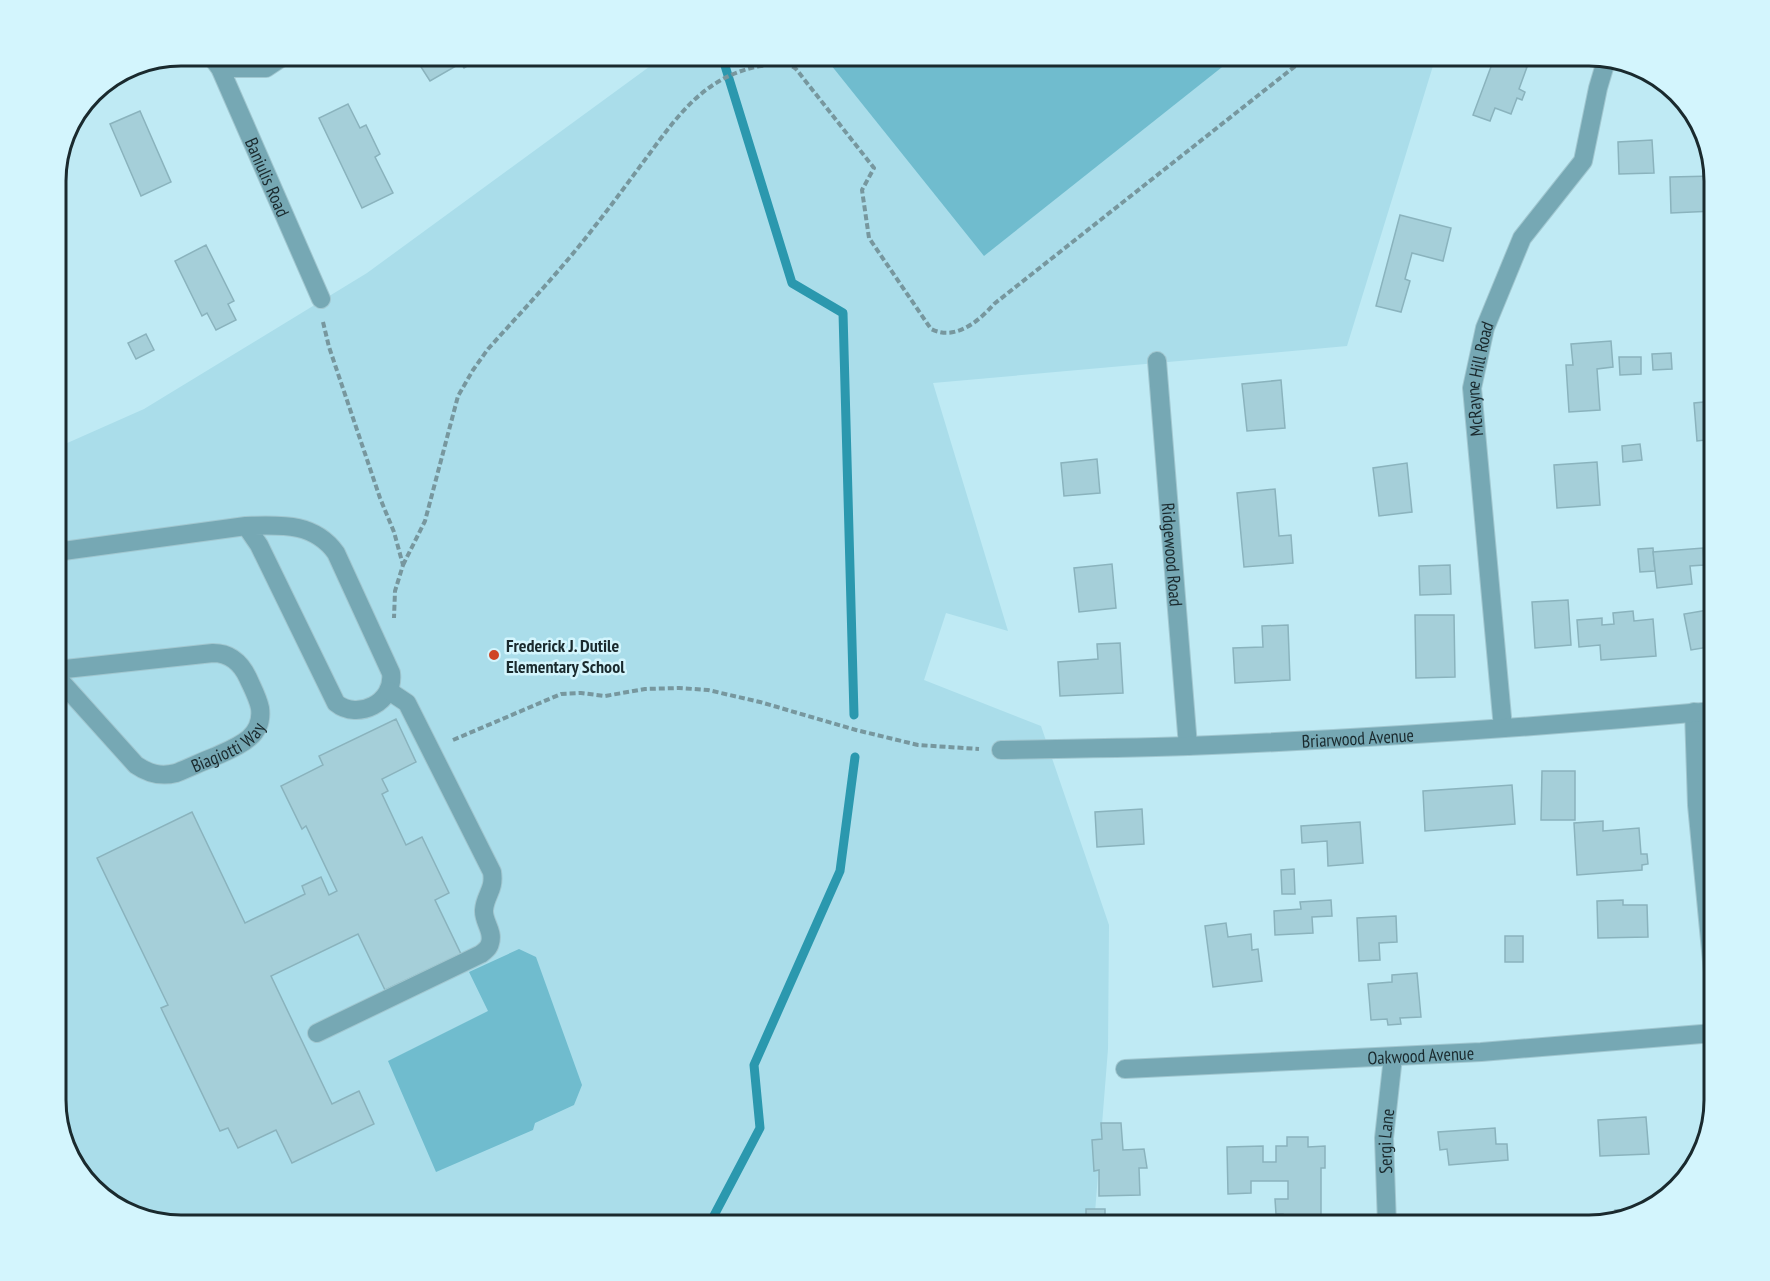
<svg xmlns="http://www.w3.org/2000/svg" width="1770" height="1281" font-family="'PT Sans Narrow',sans-serif">
  <rect width="100%" height="100%" fill="#bfeaf4"/>
  <path fill="#aaddea" d="M664,56h772l-89,290 -414,37 75,248 -62,-18 -22,67 117,46 68,199 -1,124 -14,176h-913l-76,-25 -36,-44 -13,-48v-660l88,-39 223,-136z"/>
  <g fill="#70bcce">
    <path d="M842,56h394l-252,200 -153,-191z"/>
    <path d="M519,949l17,8 46,128 -8,20 -39,18 -2,7 -97,42 -48,-111 100,-50 -19,-39z"/>
  </g>
  <g fill="none" stroke-linecap="round" stroke-linejoin="round">
    <g stroke="#2b98ae" stroke-width="9">
      <path d="M722,56l70,227 51,30 11,402"/>
      <path d="M709,1225l51,-97 -6,-63 86,-194 15,-114"/>
    </g>
  </g>
  <g fill="#a5cfd9" stroke="#8ab3bd" stroke-width="1.5">
    <path d="M414,56h70l-20,12 -3,-5 -31,18z"/>
    <path d="M1495,56l32,11 -8,22 6,3 -3,8 -5,-2 -6,16 -16,-6 -5,13 -17,-6z"/>
    <path d="M348,104l12,24 6,-3 14,29 -5,3 18,36 -31,15 -43,-90z"/>
    <path d="M140,111l31,71 -30,14 -31,-72z"/>
    <path d="M1652,140l2,33 -35,1 -1,-32z"/>
    <path d="M1713,176l1,35 -43,2 -1,-36z"/>
    <path d="M1400,215l51,13 -8,33 -31,-8 -7,26 5,2 -9,31 -25,-6z"/>
    <path d="M206,245l28,56 -6,3 8,16 -20,10 -9,-17 -5,3 -27,-55z"/>
    <path d="M146,334l8,16 -18,9 -8,-16z"/>
    <path d="M1611,341l2,26 -16,2 3,41 -31,2 -3,-47h7l-2,-21z"/>
    <path d="M1671,353l1,16 -19,1 -1,-16z"/>
    <path d="M1619,357h22v17l-21,1z"/>
    <path d="M1281,380l4,48 -38,3 -5,-47z"/>
    <path d="M1714,401v38l-17,2 -3,-38z"/>
    <path d="M1640,444l2,16 -19,2 -1,-16z"/>
    <path d="M1097,459l3,34 -36,3 -3,-33z"/>
    <path d="M1597,462l3,43 -43,3 -3,-43z"/>
    <path d="M1407,463l5,49 -33,4 -6,-48z"/>
    <path d="M1275,489l4,47 12,-1 2,28 -49,4 -7,-74z"/>
    <path d="M1653,548l2,23 -15,1 -2,-23z"/>
    <path d="M1703,548l1,17 -14,1 2,18 -35,4 -4,-36z"/>
    <path d="M1112,564l4,44 -37,4 -5,-44z"/>
    <path d="M1450,565l1,29 -31,1 -1,-29z"/>
    <path d="M1568,600l3,45 -36,3 -3,-46z"/>
    <path d="M1714,609v37l-23,4 -7,-36z"/>
    <path d="M1633,611l1,10 19,-2 3,37 -55,4 -1,-15 -21,2 -2,-27 25,-2v7l12,-1 -1,-11z"/>
    <path d="M1415,615h39l1,62 -39,1z"/>
    <path d="M1288,625l2,55 -55,3 -2,-35 30,-1 -1,-21z"/>
    <path d="M1120,643l3,50 -63,3 -2,-34 40,-3 -1,-15z"/>
    <path d="M396,719l20,43 -34,17 6,12 -6,3 24,51 16,-8 27,56 -14,7 26,54 -76,36 -27,-56 -87,42 61,128 27,-13 15,33 -82,39 -16,-33 -38,18 -10,-20 -8,3 -59,-123 7,-3 -71,-147 95,-46 53,111 60,-29 -3,-8 19,-9 8,18 8,-4 -31,-65 -4,3 -21,-43 42,-21 -4,-9z"/>
    <path d="M1542,771h33v49h-34z"/>
    <path d="M1512,785l3,39 -90,7 -2,-40z"/>
    <path d="M1142,809l2,35 -47,3 -2,-35z"/>
    <path d="M1603,821v10l36,-3 2,26h6l1,10 -6,1v5l-65,5 -3,-52z"/>
    <path d="M1360,822l3,41 -35,3 -1,-25 -25,2 -1,-17z"/>
    <path d="M1294,869l1,25h-13l-1,-24z"/>
    <path d="M1331,900l1,16 -20,1 1,16 -38,2 -1,-24 27,-2 -1,-7z"/>
    <path d="M1623,900v5h24l1,32 -50,1 -1,-37z"/>
    <path d="M1396,916l1,26 -18,1 1,17 -21,1 -2,-43z"/>
    <path d="M1226,923l2,14 23,-3 1,16 6,-1 4,32 -49,6 -8,-61z"/>
    <rect x="1505" y="936" width="18" height="26"/>
    <path d="M1417,973l4,44 -21,1 1,6 -13,1 -1,-6 -16,1 -3,-36 24,-2v-7z"/>
    <path d="M1646,1117l3,37 -49,2 -2,-36z"/>
    <path d="M1101,1123h20l2,27 21,-1 3,19h-8l1,27 -41,1v-26l-5,1 -2,-31 10,-1z"/>
    <path d="M1495,1128l1,16h11l1,16 -59,5 -2,-16 -7,1 -2,-18z"/>
    <path d="M1287,1137h21v10l17,-1v22h-4v57h-38v-11h-7l-1,-15h13v-18h-37v12l-23,1 -1,-47 36,-1v16h13v-16h11z"/>
    <path d="M1645,1208v4l-30,7v-9z"/>
    <path d="M1086,1209h19v14l12,-1v3h-31z"/>
  </g>
  <g fill="none" stroke-linecap="round" stroke-linejoin="round">
    <g stroke="#a1c7d0" stroke-width="20">
      <g id="minor">
        <path id="s1" d="M211,56l9,12 101,231"/>
        <path d="M220,68h46l18,-12"/>
        <path id="s2" d="M1157,361l31,385"/>
        <path d="M56,552l190,-26c34,-1 68,-4 90,27l55,120c4,29 -33,48 -55,30l-77,-158 -13,-19"/>
        <path id="s3" d="M56,676l80,89c13,9 25,12 40,8 13,-5 25,-11 38,-16 22,-10 50,-19 46,-49 -2,-10 -8,-21 -12,-30 -7,-15 -18,-25 -35,-25l-157,17"/>
        <path d="M1694,712l3,93 17,177"/>
        <path id="s4" d="M1503,728l-31,-340 13,-60 37,-90 61,-77 15,-73 8,-27"/>
        <path id="s5" d="M1001,750c62,-1 125,-2 187,-4 176,-7 351,-19 526,-35"/>
        <path d="M317,1033l164,-79c4,-3 8,-6 9,-11 4,-12 -7,-21 -6,-33 1,-15 11,-20 8,-38l-85,-169 -18,-12"/>
        <path id="s6" d="M1125,1069l356,-17 233,-19"/>
        <path id="s7" d="M1387,1225l-3,-87 9,-81"/>
      </g>
    </g>
    <g stroke="#77979e" stroke-width="4" stroke-dasharray="6 3" stroke-linecap="butt">
      <path d="M783,62l7,-6"/>
      <path d="M323,322l6,25 51,151 14,34 9,33 -8,26 -1,27"/>
      <path d="M403,565l22,-44 33,-125 15,-26 15,-21c36,-40 74,-80 107,-123 19,-24 37,-49 55,-73 30,-41 58,-78 111,-87 13,-2 24,-6 35,3l78,99 -12,22 7,48 62,91c24,12 47,-7 63,-25l314,-248"/>
      <path d="M453,740l108,-46 20,-1 24,3 40,-7 34,-1 29,2 52,12 96,28 62,15 61,4"/>
    </g>
    <use href="#minor" stroke="#76a8b4" stroke-width="18"/>
  </g>
  <circle fill="#cf4525" stroke="#d3f5fd" stroke-width="2" cx="494" cy="655" r="6"/>
  <g text-anchor="middle" dominant-baseline="central" stroke-width="5" stroke-linejoin="round" paint-order="stroke">
    <g font-size="18" fill="#1a2a2e" stroke="#d3f5fd">
      <text stroke="none"><textPath href="#s1" startOffset="134">Baniulis Road</textPath></text>
      <text stroke="none"><textPath href="#s4" startOffset="351">McRayne Hill Road</textPath></text>
      <text stroke="none"><textPath href="#s2" startOffset="194">Ridgewood Road</textPath></text>
      <text stroke="none"><textPath href="#s5" startOffset="357">Briarwood Avenue</textPath></text>
      <text stroke="none"><textPath href="#s3" startOffset="220">Biagiotti Way</textPath></text>
      <text stroke="none"><textPath href="#s6" startOffset="296">Oakwood Avenue</textPath></text>
      <text stroke="none"><textPath href="#s7" startOffset="84">Sergi Lane</textPath></text>
    </g>
    <g font-size="18" font-weight="bold" fill="#1a2a2e" stroke="#d3f5fd" text-anchor="start">
      <text x="506" y="645">Frederick J. Dutile<tspan x="506" dy="21">Elementary School</tspan></text>
    </g>
  </g>
  <path d="M0 0H1770V1281H0ZM181 66H1589A115 115 0 0 1 1704 181V1100A115 115 0 0 1 1589 1215H181A115 115 0 0 1 66 1100V181A115 115 0 0 1 181 66Z" fill="#d3f5fd" fill-rule="evenodd"/>
  <path fill="none" stroke="#1a2a2e" stroke-width="3" d="M181 66H1589A115 115 0 0 1 1704 181V1100A115 115 0 0 1 1589 1215H181A115 115 0 0 1 66 1100V181A115 115 0 0 1 181 66Z"/>
</svg>
